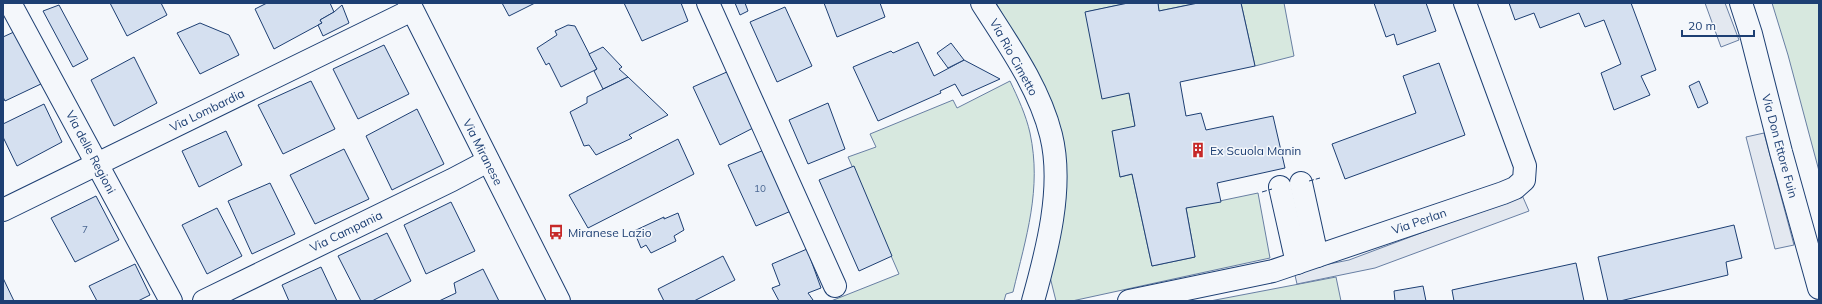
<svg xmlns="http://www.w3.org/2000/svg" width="1822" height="304" font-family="Mulish,sans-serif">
  <rect width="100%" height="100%" fill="#f4f7fb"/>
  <g fill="#d7e8df" stroke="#687fa3">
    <path d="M996,3h132l-42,9 43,81 6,33 -15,51 12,-3 20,92 43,-9 -9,-49 72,-15 12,65 -198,43h-16l-6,-24 15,-71 1,-36 -3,-26 -32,-80z"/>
    <path d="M1158,3h40l-39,8z"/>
    <path d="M1241,3h43l10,53 -39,10z"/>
    <path d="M1772,3h47v168l-31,-116z"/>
    <path d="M1010,81c8,17 16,34 20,52 12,56 -4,104 -17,159l-7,2 -2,7h-173l68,-27 -51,-117 28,-10 -6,-13 83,-34 4,8z"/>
    <path d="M1336,277l5,24h-131z"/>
  </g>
  <g fill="#e3e8f0" stroke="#687fa3">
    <path d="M1705,3h20l14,37 -18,7z"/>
    <path d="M1764,133l30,112 -19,4 -29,-112z"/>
    <path d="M1522,195l7,16 -154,57 -78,16 -3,-13 55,-11z"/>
  </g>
  <g fill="#d5e0f0" stroke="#1d3f73">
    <path d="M110,3h51l6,12 -40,21z"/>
    <path d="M267,3h63l4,9 -14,8 2,3 -48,26 -19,-40z"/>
    <path d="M502,3h33l-26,13z"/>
    <path d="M624,3h57l7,18 -46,20z"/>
    <path d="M735,3h10l3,8 -8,4z"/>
    <path d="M824,3h56l5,14 -48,20z"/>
    <path d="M1128,3h30l1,8 39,-8h43l14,63 -75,16 6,34 15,-3 5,17 67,-14 12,52 -68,15 4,19 -35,6 9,49 -43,9 -20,-92 -12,3 -8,-46 23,-5 -6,-33 -27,6 -17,-87z"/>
    <path d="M1374,3h52l10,28 -39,14 -3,-11 -8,3z"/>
    <path d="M1509,3h122l25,67 -15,6 9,19 -36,15 -13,-37 20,-9 -17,-44 -19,7 -6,-14 -39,15 -6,-15 -19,7z"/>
    <path d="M59,5l29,54 -15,8 -30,-56z"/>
    <path d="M342,5l7,18 -26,13 -5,-11 4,-2 -2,-3 14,-8z"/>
    <path d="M785,7l27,59 -35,16 -27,-60z"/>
    <path d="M200,23l29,12 10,20 -39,19 -23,-41z"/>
    <path d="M568,25l7,1 22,43 -36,18 -12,-24 -3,2 -9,-17 20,-13 -2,-4z"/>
    <path d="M16,31l27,52 -38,18 -2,-4v-60z"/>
    <path d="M918,42l16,34 30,-16 36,19 -38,17 -7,-12 -15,7 1,2 -63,28 -25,-54 38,-16 2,2z"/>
    <path d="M951,43l13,17 -16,8 -11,-15z"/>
    <path d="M384,45l25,49 -51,25 -25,-50z"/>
    <path d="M603,47l19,20 -3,2 9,8 -25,12 -9,-18 3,-2 -8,-15z"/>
    <path d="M134,57l23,46 -43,23 -23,-46z"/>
    <path d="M1439,63l26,72 -120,44 -13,-35 84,-31 -13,-37z"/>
    <path d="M729,71l26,56 -35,18 -27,-58z"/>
    <path d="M628,77l40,38 -39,20 3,3 -36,17 -7,-10 -5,1 -14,-34 17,-9v-6z"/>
    <path d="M311,81l24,48 -52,25 -25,-49z"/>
    <path d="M1699,81l9,22 -10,5 -9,-22z"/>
    <path d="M828,103l17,46 -37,15 -19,-44z"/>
    <path d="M44,104l18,38 -45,24 -14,-29v-13z"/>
    <path d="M417,109l27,55 -52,26 -26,-54z"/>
    <path d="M226,131l16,34 -43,22 -17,-36z"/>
    <path d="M678,139l16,35 -106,54 -19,-33z"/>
    <path d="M344,149l25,50 -54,25 -25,-49z"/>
    <path d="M764,150l27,61 -35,15 -28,-61z"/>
    <path d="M854,166l38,90 -33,15 -40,-91z"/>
    <path d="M270,183l25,51 -43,20 -24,-53z"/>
    <path d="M96,196l23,44 -44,22 -24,-44z"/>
    <path d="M451,202l24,49 -49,23 -22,-49z"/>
    <path d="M217,208l25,48 -35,18 -25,-49z"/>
    <path d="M678,213l6,17 -10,6 2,5 -25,12 -5,-8 -5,3 -7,-17 30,-14v2z"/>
    <path d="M1734,225l8,33 -16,4 2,13 -108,26h-12l-10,-44z"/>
    <path d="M387,233l24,48 -39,20h-11l-23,-45z"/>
    <path d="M807,249l14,39 -13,5 5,7 -2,1h-32l-7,-13 8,-3 -8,-21z"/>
    <path d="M723,256l12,24 -41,21h-30l-6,-12z"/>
    <path d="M1576,263l8,38h-130l-2,-11z"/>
    <path d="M135,264l15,31 -12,6h-41l-8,-15z"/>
    <path d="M321,267l16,34h-48l-7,-16z"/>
    <path d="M483,269l16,32h-60l17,-8 -2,-10z"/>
    <path d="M3,278l11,23h-11z"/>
    <path d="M1423,286l3,15h-31l-1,-10z"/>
  </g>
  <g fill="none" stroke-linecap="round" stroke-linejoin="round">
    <g stroke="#1d3f73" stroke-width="24">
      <g id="street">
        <path d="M10,3l161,298"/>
        <path d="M708,3l127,283"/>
        <path d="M982,3c26,41 57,84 69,132 13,52 -4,116 -18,166"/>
        <path d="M1741,3l10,31 30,118 38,136"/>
        <path d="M1301,183l16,73"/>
        <path d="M1280,187l17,76"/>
        <path d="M3,210l409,-200"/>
        <path d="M204,301l248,-121 36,-19"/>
        <path d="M1129,301l144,-30 230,-78 12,-5 9,-8 1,-14 -60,-163"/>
      </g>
    </g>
    <g stroke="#1d3f73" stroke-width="24">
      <path id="secondary" d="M409,3l150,298"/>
    </g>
    <use href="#street" stroke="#f4f7fb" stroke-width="22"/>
    <use href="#secondary" stroke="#f4f7fb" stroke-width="22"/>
    <g stroke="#1d3f73" stroke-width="1" stroke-dasharray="5 2" stroke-linecap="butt">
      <path d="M1309,181l11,-3"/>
      <path d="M1262,192l10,-3"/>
    </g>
  </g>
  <defs>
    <g id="building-bare" transform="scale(1.2)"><path d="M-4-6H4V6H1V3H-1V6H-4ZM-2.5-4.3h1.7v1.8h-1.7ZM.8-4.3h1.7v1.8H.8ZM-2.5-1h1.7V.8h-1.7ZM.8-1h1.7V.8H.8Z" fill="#c62828" stroke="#f4f7fb" stroke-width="2.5" paint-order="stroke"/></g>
    <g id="bus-bare" transform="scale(1.2)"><path d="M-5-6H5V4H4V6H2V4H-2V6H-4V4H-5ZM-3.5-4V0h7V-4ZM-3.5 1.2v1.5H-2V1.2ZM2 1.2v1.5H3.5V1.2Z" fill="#c62828" stroke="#f4f7fb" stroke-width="2.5" paint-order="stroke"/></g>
  </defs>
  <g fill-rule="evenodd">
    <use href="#building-bare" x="1198" y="150"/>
    <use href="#bus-bare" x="556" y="232"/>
  </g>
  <g text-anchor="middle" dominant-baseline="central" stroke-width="3" stroke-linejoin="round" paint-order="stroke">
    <g font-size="10" fill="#4b6792">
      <text x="760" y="188">10</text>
      <text x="85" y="229">7</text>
    </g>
    <g font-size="12" fill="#1d3f73" stroke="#f4f7fb">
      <text transform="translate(1014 57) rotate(61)">Via Rio Cimetto</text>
      <text transform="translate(207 110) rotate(-26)">Via Lombardia</text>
      <text transform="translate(1780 146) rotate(75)">Via Don Ettore Fuin</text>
      <text transform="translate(91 152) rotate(62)">Via delle Regioni</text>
      <text transform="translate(483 152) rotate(63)">Via Miranese</text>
      <text transform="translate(1419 221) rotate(-19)">Via Perlan</text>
      <text transform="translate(346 231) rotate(-26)">Via Campania</text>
    </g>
    <g font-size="12" fill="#1d3f73" stroke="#f4f7fb" text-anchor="start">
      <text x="1210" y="150">Ex Scuola Manin</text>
      <text x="568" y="232">Miranese Lazio</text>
    </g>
  </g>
  <rect width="1822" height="304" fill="none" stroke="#1d3f73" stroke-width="8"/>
  <path d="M1682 30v6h72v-6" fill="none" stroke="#1d3f73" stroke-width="2"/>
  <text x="1688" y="30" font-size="12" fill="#1d3f73" stroke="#f4f7fb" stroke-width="3" paint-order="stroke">20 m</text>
</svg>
